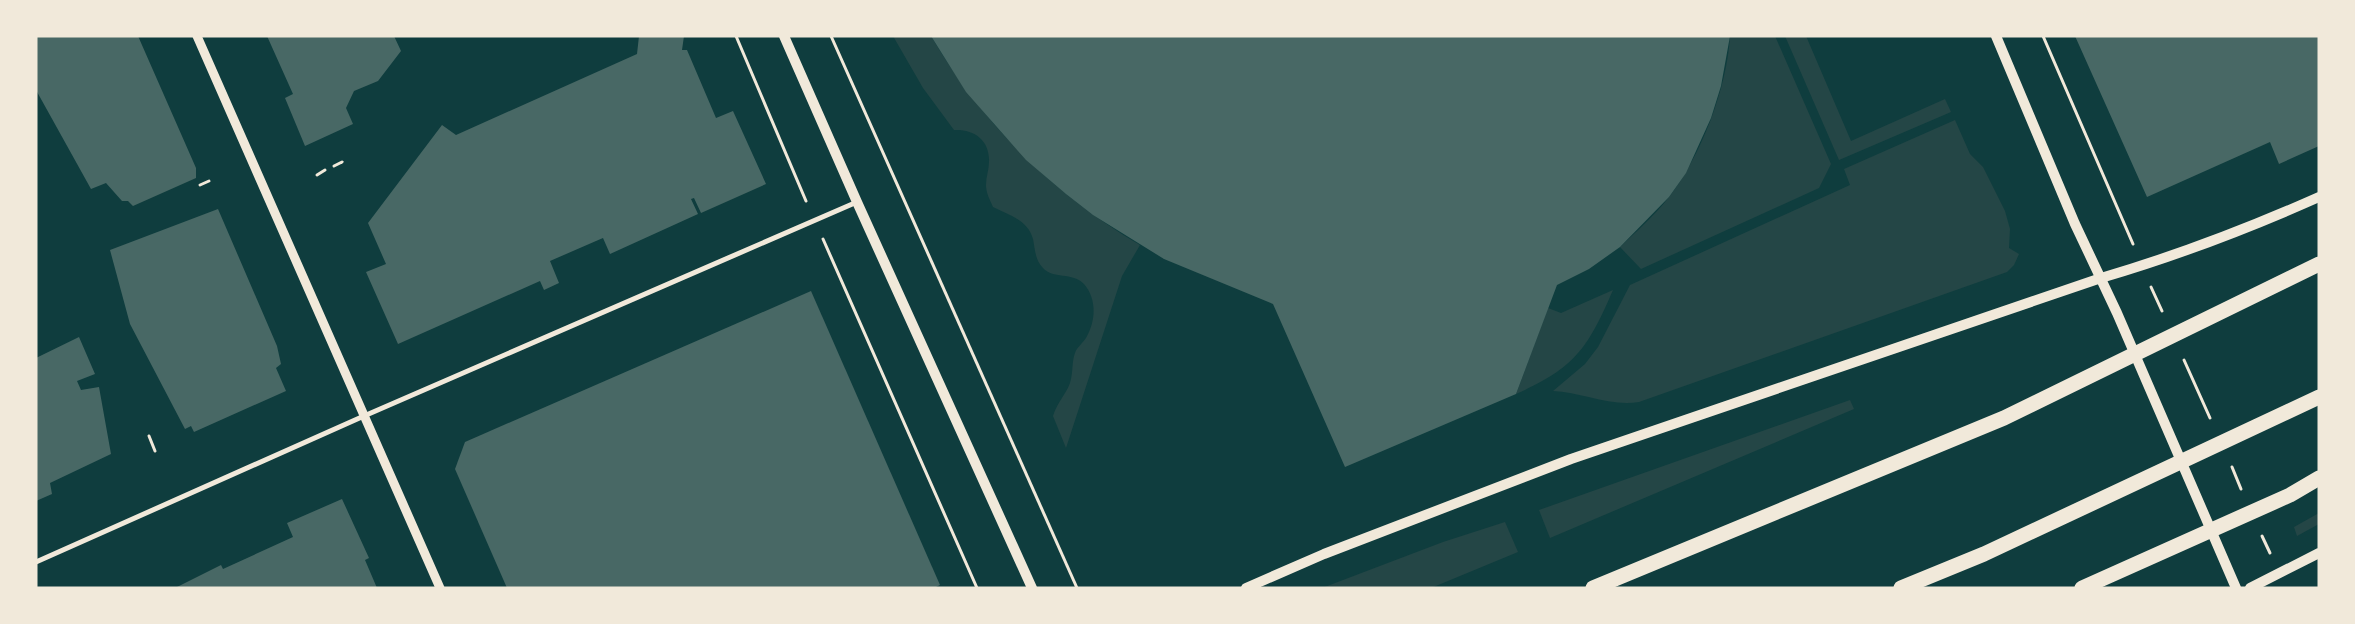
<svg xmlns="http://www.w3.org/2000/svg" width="2355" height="624" font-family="'Noto Sans',sans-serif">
  <rect width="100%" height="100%" fill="#0f3d3e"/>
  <g fill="#244646">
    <path d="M893,36h38c51,87 122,158 209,209l-18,31 -56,172 -13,-32c4,-14 16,-25 18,-37 2,-9 1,-18 4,-26 2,-6 8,-10 11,-15 10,-17 11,-39 -2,-54 -11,-12 -32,-5 -41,-16 -8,-8 -8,-19 -10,-29 -5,-19 -24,-24 -40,-32 -3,-7 -7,-14 -7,-22 0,-8 3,-16 3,-23 1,-22 -15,-33 -35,-32l-31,-42z"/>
    <path d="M1730,36h45l56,128 -12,24 -178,81 -21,-22c17,-16 35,-32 49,-50 32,-41 58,-109 61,-161z"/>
    <path d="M1785,36h21l45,105 94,-42 6,13 -112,48z"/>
    <path d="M1955,120l15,34 13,13 22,44 5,18 -1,19 10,6 -5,11 -7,7 -368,130c-28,5 -58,-10 -86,-11l32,-27 13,-17 32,-62 220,-100 -6,-16z"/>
    <path d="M1613,290c-25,58 -38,78 -97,104l32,-86 13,5z"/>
    <path d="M1850,400l4,9 -304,129 -11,-28z"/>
    <path d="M2319,513v11l-22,12 -3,-9z"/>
    <path d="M1505,522l13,30 -87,36h-109l121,-46z"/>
  </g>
  <g fill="#486865">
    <path d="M36,36h102l58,132v10l-63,28 -5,-5h-6l-16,-18 -15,6 -55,-99z"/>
    <path d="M267,36h127l7,15 -23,30 -24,10 -8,17 7,16 -48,22 -20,-48 8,-4z"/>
    <path d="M639,36h45l-2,14h5l29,68 17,-7 33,73 -65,29 -7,-15 -3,1 7,15 -88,40 -7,-16 -7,3 -46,20 9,22 -15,7 -4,-9 -142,63 -32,-72 20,-8 -18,-41 74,-98 14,10 181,-81z"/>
    <path d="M931,36h799l-9,50 -10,32 -25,55 -17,24 -49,50 -31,22 -32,16 -41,109 -171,73 -72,-163 -109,-45 -71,-44 -27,-21 -40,-34 -60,-68z"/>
    <path d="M2075,36h244v110l-40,18 -9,-22 -123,55z"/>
    <path d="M218,209l59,137 4,18 -5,4 10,23 -92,41 -3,-6 -6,3 -55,-105 -20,-74z"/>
    <path d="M811,291l129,294 -6,3h-427l-52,-119 10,-27z"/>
    <path d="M79,337l16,37 -18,7 4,9 18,-3 12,67 -61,29 2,11 -16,7v-143z"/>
    <path d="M342,499l27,59 -4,2 12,28h-202l46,-23 2,4 70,-32 -6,-14z"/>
  </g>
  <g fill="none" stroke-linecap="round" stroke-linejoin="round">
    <g stroke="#f1e9da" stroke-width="3">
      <path d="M736,36l70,165"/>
      <path d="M831,36l246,552"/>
      <path d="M2043,36l90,208"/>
      <path d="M334,166l8,-4"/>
      <path d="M317,175l8,-5"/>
      <path d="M200,185l9,-4"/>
      <path d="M823,239l154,349"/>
      <path d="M2151,287l11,24"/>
      <path d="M2184,360l26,58"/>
      <path d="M149,436l6,15"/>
      <path d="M2232,467l9,22"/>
      <path d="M2262,536l8,17"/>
    </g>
    <path stroke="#f1e9da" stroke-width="5" d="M36,562l328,-146 493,-214"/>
    <path stroke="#f1e9da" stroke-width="9" d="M197,36l243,552"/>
    <g stroke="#f1e9da" stroke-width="10">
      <path d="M784,36l73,166 175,386"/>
      <path d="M1996,36l79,188 42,89 119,275"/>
      <path d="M1246,588l78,-34 247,-95 530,-181c75,-22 146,-49 218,-81"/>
      <path d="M2250,588l69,-35"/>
    </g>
    <g stroke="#f1e9da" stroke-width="15">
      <path d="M1593,588l411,-170 315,-154"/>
      <path d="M1901,588l83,-34 335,-157"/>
      <path d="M2082,588l208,-93 29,-17"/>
    </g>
  </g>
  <rect width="2355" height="624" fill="none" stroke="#f1e9da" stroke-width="75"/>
</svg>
